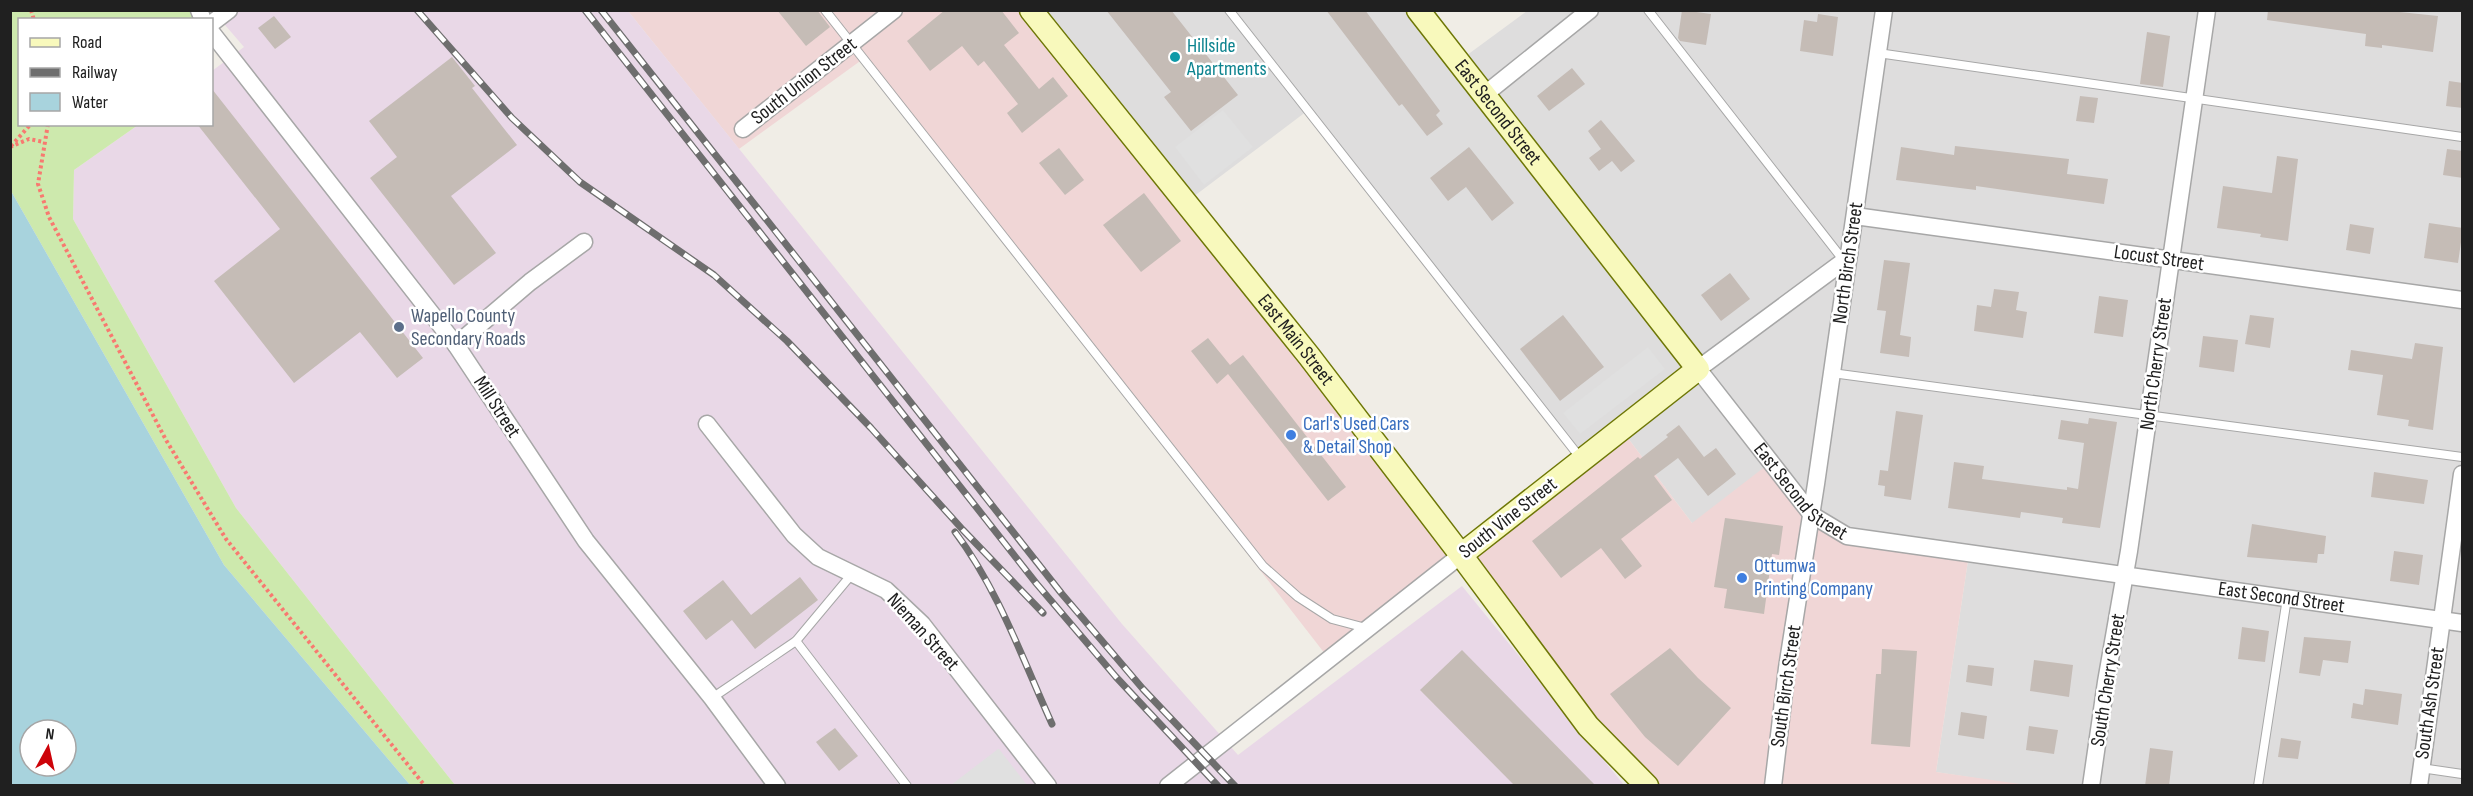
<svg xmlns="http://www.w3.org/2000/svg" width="2473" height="796" font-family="'Sofia Sans Condensed',sans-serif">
  <rect width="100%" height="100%" fill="#f0ede6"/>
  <path fill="#dedddd" d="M1031,11h387l41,50 68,-50h935v774l-435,1 -91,-14 33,-218 -277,-31 -71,-94 -39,31 -275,-349 -122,92z"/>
  <path fill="#f0d6d6" d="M628,11h403l430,544 160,-126 71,94 79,-61 41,53 35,21 122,18 -33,218 91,13h-380l-186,-230 -132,104 -466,-600 -124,90z"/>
  <path fill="#e9d8e7" d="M215,11h413l494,613 116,131 224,-169 162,199h-1169l-219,-277 -163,-289 1,-49 64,-45 74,-1v-53l32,-24 -25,-29z"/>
  <path fill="#cde9ad" d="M10,11h189l4,8 -183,1v104l118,1 -64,45 -1,49 163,289 219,277h-45l-186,-220 -213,-374z"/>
  <g fill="#e0e0e0">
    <path d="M1223,110l30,37 -49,38 -29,-38z"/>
    <path d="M1648,347l17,22 -85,65 -17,-21z"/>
    <path d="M999,749l28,36h-76l47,-36z"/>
  </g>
  <path fill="#a8d3dd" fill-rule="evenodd" d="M11,191l213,374 186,220h-399zM30,730h36v36h-36z"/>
  <g fill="#c5bcb6">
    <path d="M777,10h40l13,17 -24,19z"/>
    <path d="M945,10h56l18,23 -15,12 35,44 14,-12 15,19 -46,37 -15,-20 11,-9 -34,-43 -6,5 -16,-20 -32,25 -23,-30z"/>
    <path d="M1106,10h65l67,85 -47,36 -27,-34 7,-5z"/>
    <path d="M1326,10h39l75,101 -4,4 7,9 -16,12 -25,-32 -3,2z"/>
    <path d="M1682,10l29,4 -5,31 -26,-4 -2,-3z"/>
    <path d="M2268,10h113l57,6 -5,36 -51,-7v3l-17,-2 1,-12 -99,-14z"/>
    <path d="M1818,14l20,3 -5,39 -33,-5 4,-31 13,2z"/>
    <path d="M274,16l17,21 -16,12 -17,-21z"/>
    <path d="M2147,32l23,4 -7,51 -23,-3z"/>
    <path d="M452,57l23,29 -3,2 45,57 -66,51 45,57 -42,32 -84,-107 27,-21 -28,-36z"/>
    <path d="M1572,68l13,16 -36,27 -12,-15z"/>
    <path d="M2449,81l14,2v25l-17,-2z"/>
    <path d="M212,89l211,269 -26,20 -37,-46 -66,51 -80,-102 66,-52 -83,-105h15z"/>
    <path d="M2080,96l18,2 -4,25 -18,-2z"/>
    <path d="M1601,120l34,41 -14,11 -9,-11 -13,10 -10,-13 12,-9 -13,-18z"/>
    <path d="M1955,146l114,13 -2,15 41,5 -4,25 -128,-18v4l-80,-10 5,-33 53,8z"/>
    <path d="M1469,147l45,56 -22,18 -26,-34 -18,14 -18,-23z"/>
    <path d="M1059,148l25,32 -19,15 -26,-32z"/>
    <path d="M2447,149l16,2v27l-20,-3z"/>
    <path d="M2277,156l21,3 -10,82 -28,-4 1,-3 -44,-6 6,-42 49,7z"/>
    <path d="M1144,193l37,48 -40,31 -38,-47z"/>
    <path d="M2429,223l34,5 -5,35 -34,-5z"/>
    <path d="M2350,224l24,4 -4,26 -24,-4z"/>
    <path d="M1884,260l26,3 -10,72 11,2 -2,20 -29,-4 6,-42 -9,-1z"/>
    <path d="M1730,273l20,26 -29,22 -20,-26z"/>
    <path d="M1994,289l25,3 -3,18 11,2 -4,26 -49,-7 3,-26 14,2z"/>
    <path d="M2099,296l29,4 -5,37 -29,-4z"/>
    <path d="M1563,315l41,52 -44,34 -40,-52z"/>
    <path d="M2250,315l24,3 -4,30 -25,-4z"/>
    <path d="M2203,336l35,4 -4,32 -35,-5z"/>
    <path d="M1208,338l22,27 13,-10 103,132 -18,14 -100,-127 -11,10 -26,-33z"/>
    <path d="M2415,343l28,4 -10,83 -25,-4 1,-6 -32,-5 6,-40 -35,-5 3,-20 61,9z"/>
    <path d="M1896,411l27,4 -12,85 -27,-4 1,-10 -7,-1 2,-15 8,1z"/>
    <path d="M2089,418l28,4 -17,106 -38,-5 1,-5 -42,-6 -1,6 -72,-10 6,-46 30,4 -2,13 85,11v-3l11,2 6,-46 -26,-4 3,-19 27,4z"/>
    <path d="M1679,425l25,32 12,-9 20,26 -28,22 -30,-38 -24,18 18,24 -51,39 21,27 -17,13 -24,-31 -40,30 -29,-37 106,-84 2,2 28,-22 -2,-2z"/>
    <path d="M2374,472l54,8 -4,24 -53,-7z"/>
    <path d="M1725,518l58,8 -4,29 -7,-1 -8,60 -40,-6 3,-19 -13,-2z"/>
    <path d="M2252,524l74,12 -2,18h-6l-1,9 -70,-6z"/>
    <path d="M2394,551l29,4 -4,30 -29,-4z"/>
    <path d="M800,577l18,23 -63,49 -23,-29 -26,20 -23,-29 40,-31 28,35z"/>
    <path d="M2242,627l27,4 -4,31 -27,-3z"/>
    <path d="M2304,637l47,4 -3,22 -25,-3 -3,16 -21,-3z"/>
    <path d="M1670,648l28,30 33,30 -53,58 -33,-29 -35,-43z"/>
    <path d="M1882,649l35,2 -7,96 -39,-3 5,-70h5z"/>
    <path d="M1462,650l134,136h-81l-95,-96z"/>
    <path d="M2034,660l39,5 -4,32 -39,-6z"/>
    <path d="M1968,665l26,3 -2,18 -26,-4z"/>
    <path d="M2365,689l37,5 -4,31 -47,-7 2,-15 10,2z"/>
    <path d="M1961,712l26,4 -3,23 -26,-4z"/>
    <path d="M2029,726l29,4 -4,24 -28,-4z"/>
    <path d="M835,728l23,28 -19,15 -23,-29z"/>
    <path d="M2281,738l20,3 -3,18 -20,-2z"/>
    <path d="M2150,748l23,3 -4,35h-24z"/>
  </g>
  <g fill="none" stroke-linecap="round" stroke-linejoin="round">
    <g stroke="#a7a7a7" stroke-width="10">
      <g id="lane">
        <path d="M825,10l438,556 35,31 34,22 34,9"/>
        <path d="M1229,10l353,450"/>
        <path d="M1648,10l196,251"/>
        <path d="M1878,53l584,84"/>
        <path d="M1832,373l630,84"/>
        <path d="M796,641l111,145"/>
        <path d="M712,698l84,-57 56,-67"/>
        <path d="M2421,768l41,6"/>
        <path d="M2258,786l29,-188"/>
      </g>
    </g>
    <g stroke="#a7a7a7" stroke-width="19">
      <g id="street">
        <path d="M199,10l4,10"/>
        <path d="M212,23l17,-13"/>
        <path d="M212,33l244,312 130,196 126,157 65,88"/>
        <path d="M1484,95l106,-85"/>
        <path d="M743,129l151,-119"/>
        <path d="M1855,216l607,84"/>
        <path id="s1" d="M1849,254l-5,7 -146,108 114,146 35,21 615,87"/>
        <path d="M456,345l74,-63 54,-40"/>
        <path d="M707,424l87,111 24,22 68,33 36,34 126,162"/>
        <path d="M1168,786l293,-231"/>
        <path d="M1773,786l14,-118 29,-184 68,-474"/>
        <path d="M2091,786l15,-104 23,-131 78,-541"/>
        <path d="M2419,786l43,-312"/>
      </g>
    </g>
    <g stroke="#6e7706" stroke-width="25">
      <g id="secondary">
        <path id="s2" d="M1031,10l278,346 152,199 127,171 59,60"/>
        <path id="s3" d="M1418,10l280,359 -237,186"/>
      </g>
    </g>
    <g stroke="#f87970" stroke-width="4" stroke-dasharray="3 3" stroke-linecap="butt">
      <path d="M31,10l3,10"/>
      <path d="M48,124l-10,60 11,33 117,223 60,99 199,247"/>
      <path d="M11,146l20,-22"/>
      <path d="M10,147l19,-8 15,3"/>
    </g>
    <use href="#lane" stroke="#fff" stroke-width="8"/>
    <use href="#street" stroke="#fff" stroke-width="16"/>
    <use href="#secondary" stroke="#f8f9bc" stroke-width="22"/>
    <g stroke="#6e6e6e" stroke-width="7">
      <g id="rail">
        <path d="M417,10l95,108 68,64 134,93 73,66 84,87 92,102 80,83"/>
        <path d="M585,10l451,573 80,94 102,109"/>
        <path d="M601,10l461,584 81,95 92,97"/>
        <path d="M955,532c43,57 68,128 97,192"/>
      </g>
    </g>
    <use href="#rail" stroke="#fff" stroke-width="4.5" stroke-dasharray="14" stroke-linecap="butt"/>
  </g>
  <circle fill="#0f9aa8" stroke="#fff" stroke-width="2" cx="1175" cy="57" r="6"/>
  <circle fill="#5c6f8a" stroke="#fff" stroke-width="2" cx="399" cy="327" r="6"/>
  <g fill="#3f7fe0" stroke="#fff" stroke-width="2">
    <circle cx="1291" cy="435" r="6"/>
    <circle cx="1742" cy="578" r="6"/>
  </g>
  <g text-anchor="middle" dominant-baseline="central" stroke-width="5" stroke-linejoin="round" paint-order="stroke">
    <g font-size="20" fill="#0d838f" stroke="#fff" text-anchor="start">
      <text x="1187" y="46">Hillside<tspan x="1187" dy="23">Apartments</tspan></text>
    </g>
    <g font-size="20" fill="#202020" stroke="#fff">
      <text transform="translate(804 81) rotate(-38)">South Union Street</text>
      <text stroke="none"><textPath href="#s3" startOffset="130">East Second Street</textPath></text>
      <text transform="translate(2159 258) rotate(8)">Locust Street</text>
      <text transform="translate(1848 263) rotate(-82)">North Birch Street</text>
      <text stroke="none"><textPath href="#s2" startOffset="423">East Main Street</textPath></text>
      <text transform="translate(2156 364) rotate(-82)">North Cherry Street</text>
      <text transform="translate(497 407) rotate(57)">Mill Street</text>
      <text stroke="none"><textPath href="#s1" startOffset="351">East Second Street</textPath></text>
      <text transform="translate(1508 518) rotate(-38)">South Vine Street</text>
      <text stroke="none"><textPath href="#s1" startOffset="855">East Second Street</textPath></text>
      <text transform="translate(923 632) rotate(48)">Nieman Street</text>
      <text transform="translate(2108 680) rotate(-81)">South Cherry Street</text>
      <text transform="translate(1786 686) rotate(-82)">South Birch Street</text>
      <text transform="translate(2430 703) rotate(-82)">South Ash Street</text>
    </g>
    <g font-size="20" fill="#4e5e75" stroke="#fff" text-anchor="start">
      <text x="411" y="316">Wapello County<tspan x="411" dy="23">Secondary Roads</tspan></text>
    </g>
    <g font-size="20" fill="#366cbe" stroke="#fff" text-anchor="start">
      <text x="1303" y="424">Carl's Used Cars<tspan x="1303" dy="23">&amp; Detail Shop</tspan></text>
      <text x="1754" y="566">Ottumwa<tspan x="1754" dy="23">Printing Company</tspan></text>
    </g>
  </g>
  <rect width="2473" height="796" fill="none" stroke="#202020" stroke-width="24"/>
  <rect x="18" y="18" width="195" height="108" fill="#ffffff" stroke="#a6a6a6" stroke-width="1.5"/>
  <rect x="30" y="38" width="30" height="9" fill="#f8f9bc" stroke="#a6a6a6" stroke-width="1.5"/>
  <text x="72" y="48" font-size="18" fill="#202020">Road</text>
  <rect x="30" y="68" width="30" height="9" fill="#6e6e6e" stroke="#a6a6a6" stroke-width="1.5"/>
  <text x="72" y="78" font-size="18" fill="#202020">Railway</text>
  <rect x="30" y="93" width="30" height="18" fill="#a8d3dd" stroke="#a6a6a6" stroke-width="1.5"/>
  <text x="72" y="108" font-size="18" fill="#202020">Water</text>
  <g transform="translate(48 748) rotate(8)"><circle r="28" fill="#ffffff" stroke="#a6a6a6" stroke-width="1.5"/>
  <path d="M0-4.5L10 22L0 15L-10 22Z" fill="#cd0309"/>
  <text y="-9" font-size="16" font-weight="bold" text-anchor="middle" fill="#202020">N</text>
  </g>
</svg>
